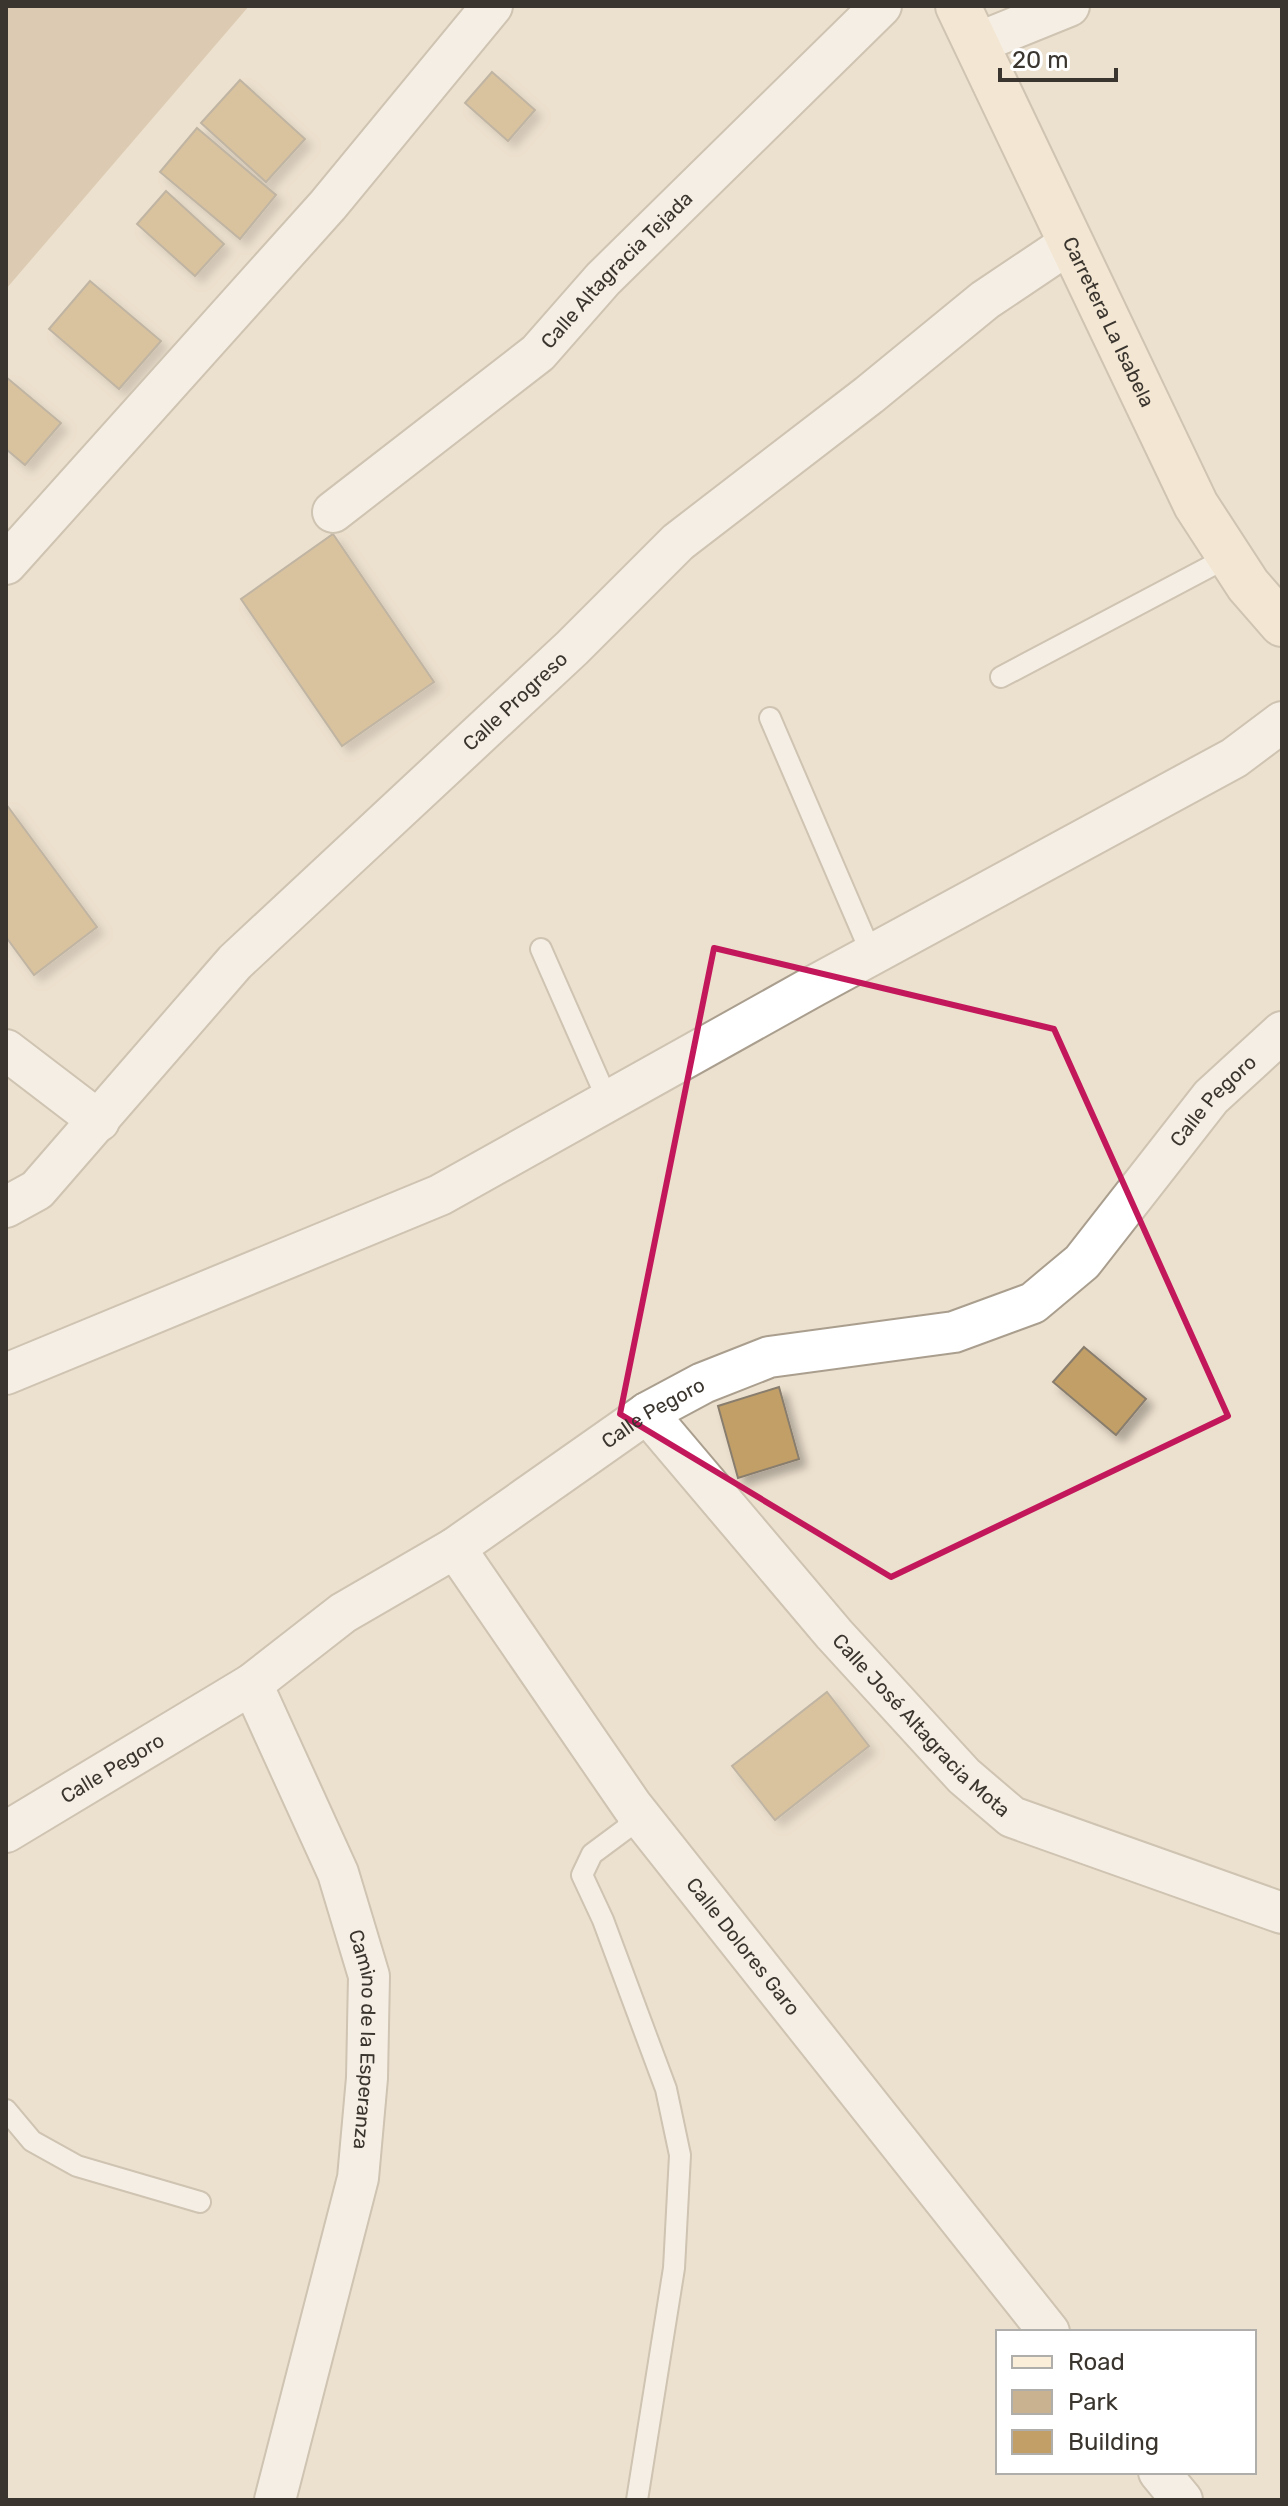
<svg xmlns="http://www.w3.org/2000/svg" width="1288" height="2506" font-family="Rubik,sans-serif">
  <defs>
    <filter id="shadow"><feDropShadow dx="7" dy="7" stdDeviation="4" flood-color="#0004"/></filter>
  </defs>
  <rect width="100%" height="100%" fill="#ece0ce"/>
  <path fill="#c8b290" d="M6,6h243l-243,283z"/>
  <g fill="#c29f66" stroke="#897e6e" stroke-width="2" filter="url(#shadow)">
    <path d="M492,72l43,38 -27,31 -43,-38z"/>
    <path d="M240,80l65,59 -39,43 -65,-59z"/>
    <path d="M197,128l79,67 -36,44 -80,-67z"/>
    <path d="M166,191l58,53 -29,32 -58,-52z"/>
    <path d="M90,281l71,60 -42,48 -70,-60z"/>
    <path d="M6,377l55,46 -36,42 -19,-16z"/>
    <path d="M333,534l101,148 -92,64 -101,-147z"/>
    <path d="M6,804l91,123 -63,48 -28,-38z"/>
    <path d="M1084,1347l62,52 -30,36 -63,-53z"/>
    <path d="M779,1387l20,72 -61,19 -20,-72z"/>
    <path d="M827,1692l42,54 -94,74 -43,-54z"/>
  </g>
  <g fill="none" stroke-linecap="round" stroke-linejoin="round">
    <g stroke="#aa9f8e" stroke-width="24">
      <g id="lane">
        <path d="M1001,677l229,-121"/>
        <path d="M770,718l102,237"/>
        <path d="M541,949l67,152"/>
        <path d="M632,1806l-5,22 -35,26 -10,21 21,45 63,169 14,66 -6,113 -37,232"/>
        <path d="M6,2110l26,31 45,25 123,36"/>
      </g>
    </g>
    <g stroke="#aa9f8e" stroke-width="44">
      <g id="street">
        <path d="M975,44l94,-38"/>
        <path id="s1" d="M333,512l205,-159 65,-74 278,-273"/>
        <path d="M6,564l322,-359 164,-199"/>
        <path d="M6,1050l93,71"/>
        <path id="s2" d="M6,1207l31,-17 198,-228 337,-314 106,-106 191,-147 116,-95 85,-57"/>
        <path d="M6,1374l434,-179 374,-209 420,-228 48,-36"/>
        <path id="s3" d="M647,1413l187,221 130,142 48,41 270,96"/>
        <path id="s4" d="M455,1548l177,258 417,526"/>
        <path id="s5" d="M252,1684l86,189 31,103 -2,102 -9,100 -83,322"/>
        <path id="s6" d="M6,1832l246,-148 91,-71 112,-65 192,-135 56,-30 66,-26 185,-25 79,-29 49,-41 129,-165 71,-65"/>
        <path d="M1159,2472l23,28"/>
      </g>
    </g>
    <g stroke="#aa9f8e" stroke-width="48">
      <g id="secondary">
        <path id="s7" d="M958,6l238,499 52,80 34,39"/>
      </g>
    </g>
    <use href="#lane" stroke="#fff" stroke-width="20"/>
    <use href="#street" stroke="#fff" stroke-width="40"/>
    <use href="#secondary" stroke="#fbeed9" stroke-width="44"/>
  </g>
  <path d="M0 0H1288V2506H0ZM714,948l340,81 174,387 -337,161 -271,-163z" fill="#ece0ce" fill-opacity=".55" fill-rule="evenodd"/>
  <path fill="none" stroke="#c2185b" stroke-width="6" stroke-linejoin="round" d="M714,948l340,81 174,387 -337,161 -271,-163z"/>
  <g text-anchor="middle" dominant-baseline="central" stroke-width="6" stroke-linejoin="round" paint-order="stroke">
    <g font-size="20" fill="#3a352e" stroke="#fff">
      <text stroke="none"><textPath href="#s1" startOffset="374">Calle Altagracia Tejada</textPath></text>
      <text stroke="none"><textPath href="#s7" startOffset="350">Carretera La Isabela</textPath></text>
      <text stroke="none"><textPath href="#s2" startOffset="720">Calle Progreso</textPath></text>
      <text stroke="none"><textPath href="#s6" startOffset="1444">Calle Pegoro</textPath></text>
      <text stroke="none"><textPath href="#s6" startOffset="772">Calle Pegoro</textPath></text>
      <text stroke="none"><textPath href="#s3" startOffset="416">Calle José Altagracia Mota</textPath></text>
      <text stroke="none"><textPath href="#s6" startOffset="124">Calle Pegoro</textPath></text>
      <text stroke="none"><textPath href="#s4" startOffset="492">Calle Dolores Garo</textPath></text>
      <text stroke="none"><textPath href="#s5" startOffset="378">Camino de la Esperanza</textPath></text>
    </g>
  </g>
  <rect width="1288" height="2506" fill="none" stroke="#3a352e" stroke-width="16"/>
  <rect x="996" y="2330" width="260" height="144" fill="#ffffff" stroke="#b0aeab" stroke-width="2"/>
  <rect x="1012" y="2356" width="40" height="12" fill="#fbeed9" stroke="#b0aeab" stroke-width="2"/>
  <text x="1068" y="2370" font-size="24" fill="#3a352e">Road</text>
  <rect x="1012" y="2390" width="40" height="24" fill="#c8b290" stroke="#b0aeab" stroke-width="2"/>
  <text x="1068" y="2410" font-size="24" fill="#3a352e">Park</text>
  <rect x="1012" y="2430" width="40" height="24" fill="#c29f66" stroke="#b0aeab" stroke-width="2"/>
  <text x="1068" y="2450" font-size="24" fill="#3a352e">Building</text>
  <path d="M1000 68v12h116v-12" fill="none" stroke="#3a352e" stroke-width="4"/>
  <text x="1012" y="68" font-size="24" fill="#3a352e" stroke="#ffffff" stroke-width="6" paint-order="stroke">20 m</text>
</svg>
